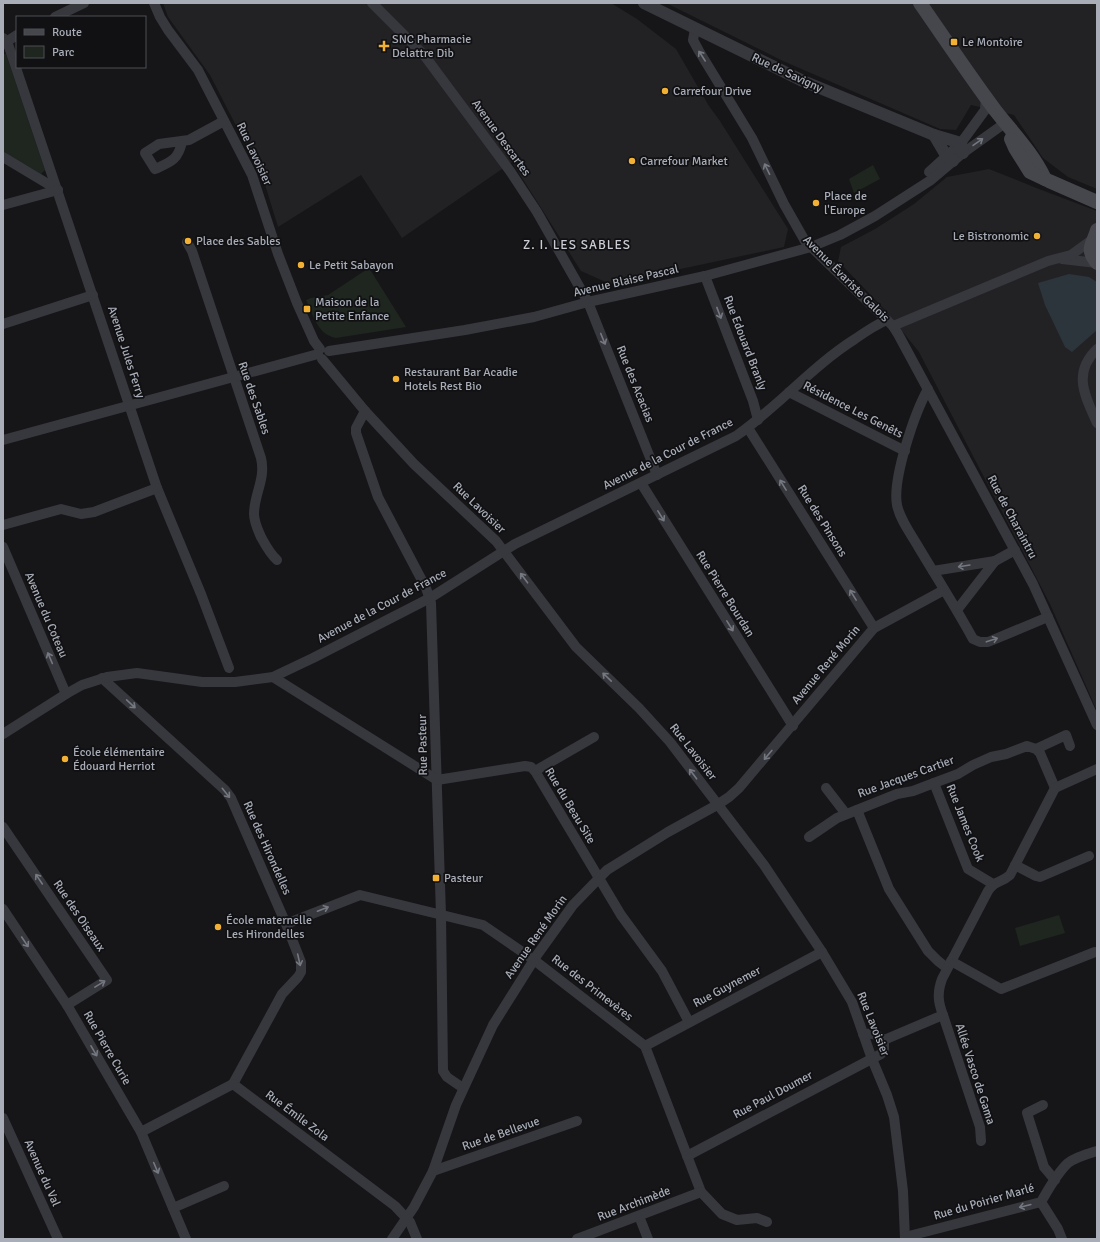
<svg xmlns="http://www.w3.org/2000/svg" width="1100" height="1242" font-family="Signika,sans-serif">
  <rect width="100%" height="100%" fill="#161618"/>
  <g fill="#222225">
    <path d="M163,3h448l26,16 39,30 33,57 11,15 68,108 -4,18 -174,37 -29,-13 -69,-109 -110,76 -41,-63 -83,52 -15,-49 -53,-103 -42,-58z"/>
    <path d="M666,3h431v186l-29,-12 -25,-19 -29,-43 -43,-10 -15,25 -16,-1 -157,-68z"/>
    <path d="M989,169l50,20 58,22v500l-47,-107 -131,-252 -33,-41 -48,-50 3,-14 34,-18 39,-25 33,-27z"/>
  </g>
  <g fill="#1e261f">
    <path d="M3,54h3l39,116 -4,4 -38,-22z"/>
    <path d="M873,165l7,14 -26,14 -5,-14z"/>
    <path d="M369,268l37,59 -70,11c-18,-3 -23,-23 -30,-38l5,-2 17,-3z"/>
    <path d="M1059,915l6,18 -45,13 -5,-18z"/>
  </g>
  <path fill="#2c353c" d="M1069,274l20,3 8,5v48l-25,22 -7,-5 -20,-42 -7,-22z"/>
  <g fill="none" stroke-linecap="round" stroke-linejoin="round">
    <g stroke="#37383d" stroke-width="10">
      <path d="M154,3l6,14 8,13 30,40 54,105 26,79 19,49 17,38 6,8"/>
      <path d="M372,3l52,52 86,116 27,41 51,90 69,173"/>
      <path d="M55,17l29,-14"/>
      <path d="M695,29l-2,11 6,11 53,87 32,66 21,37 88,85 5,8 135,250 64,141"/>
      <path d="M3,38l4,3 150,447 44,106 28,74"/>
      <path d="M3,44l14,-9"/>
      <path d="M182,142c-4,18 -11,20 -27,27l-10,-16 14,-9 30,-4 35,-19"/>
      <path d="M3,157l55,33"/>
      <path d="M929,172l32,-29 24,-33 1,-13"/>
      <path d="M3,205l55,-15"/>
      <path d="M187,242l5,9 69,207c5,21 -7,36 -7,56 0,8 4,16 7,23 5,9 9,17 16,23"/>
      <path d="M1062,259l35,4"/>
      <path d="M705,276l48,125 5,19"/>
      <path d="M3,324l90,-29"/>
      <path d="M893,326l155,-65 23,-6 22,-16"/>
      <path d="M1097,349c-25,24 -12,47 0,74"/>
      <path d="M329,351l136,-21 69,-13 54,-15 117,-26 106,-29 29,-12 35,-19 56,-36 32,-27 42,-30"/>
      <path d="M322,359l43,52 49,53 82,77 80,106 63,61 31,34 94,123 58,87 30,50 20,57 15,36 7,22 9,74 2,48"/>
      <path d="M928,389c-13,23 -36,90 -31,116 3,15 14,29 22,43 18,30 37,60 54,91l7,3h8l60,-25"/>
      <path d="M789,392l116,59"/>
      <path d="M365,411l-9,17v5l22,64 48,91 5,15 10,312 2,156 4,6 16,11"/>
      <path d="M748,428l126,200"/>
      <path d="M3,440l315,-86"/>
      <path d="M641,483l152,243"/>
      <path d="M3,525l58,-16 20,5 13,-2 63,-24"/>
      <path d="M3,547l63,147"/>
      <path d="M933,571l62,-10 20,-11"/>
      <path d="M957,610l38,-49"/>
      <path d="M273,677l164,103 88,-14 6,1 4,4 86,144 41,56 27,51"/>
      <path d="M102,678l123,112 6,8 55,126 15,38v10l-3,5 -16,17 -49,90"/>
      <path d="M3,734l63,-40 16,-9 25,-8 30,-4 65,9h33l38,-5 40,-19 117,-60 85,-54 221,-108c42,-29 75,-69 119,-97 10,-7 20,-14 32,-19"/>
      <path d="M1036,749l30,-14 4,11"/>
      <path d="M535,771l59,-34"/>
      <path d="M934,783l34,86 25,15"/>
      <path d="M826,788l20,26"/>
      <path d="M857,810l32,79 39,62 10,10 9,7"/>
      <path d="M3,827l104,153 -40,25"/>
      <path d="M809,837l28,-19 60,-24 16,-3 21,-8 24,-9 15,-9 18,-8 15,-3 21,-8 9,3 4,4 15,35"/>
      <path d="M1015,865l21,11 4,1 49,-21"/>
      <path d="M3,909l64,96 74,127 45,107"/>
      <path d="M286,924l74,-29 123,30 51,35 111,86 56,146 21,22 15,6 20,-2 10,4"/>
      <path d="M951,961l50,28 94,-37"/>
      <path d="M943,1015l37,112 1,14"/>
      <path d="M884,1040l59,-25c-5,-13 -6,-22 -1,-36l46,-88c8,-12 12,-7 22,-16l45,-87 42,-19"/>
      <path d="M645,1046l177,-94"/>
      <path d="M233,1084l162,122 15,16 7,17"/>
      <path d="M1043,1105l-16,8 17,54 11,13"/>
      <path d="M3,1118l55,121"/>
      <path d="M141,1132l92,-48"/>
      <path d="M687,1156l194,-102 3,-5v-9c-7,-6 -12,-7 -21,-6"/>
      <path d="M433,1171l144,-50"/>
      <path d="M1041,1202l17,27 4,10"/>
      <path d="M173,1208l51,-22"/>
      <path d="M639,1216l9,23"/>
      <path d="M905,1237l136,-35c7,-12 16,-29 27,-39 8,-6 19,-9 29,-12"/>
      <path d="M392,1239l22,-32 19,-36 23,-66 37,-80 44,-70 36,-50 34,-35 61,-38 49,-27 12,-8 10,-9 135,-160 70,-38"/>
      <path d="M577,1239l124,-47"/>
    </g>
    <g stroke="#37383d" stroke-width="12">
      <path d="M644,3l159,78 131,54 27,8 2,10"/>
      <path d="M934,135l13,22 6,4"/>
    </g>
    <g stroke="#45474d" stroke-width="14">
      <path d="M920,3c25,36 49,72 75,107 18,23 38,43 50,69"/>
      <path d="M1011,139l4,9 15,24 19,9 48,21"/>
      <path d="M1097,230c-4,15 -12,18 0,33"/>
    </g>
  </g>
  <defs><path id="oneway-shaft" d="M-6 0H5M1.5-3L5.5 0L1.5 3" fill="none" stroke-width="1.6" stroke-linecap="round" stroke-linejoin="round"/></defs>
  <g stroke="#757881">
    <use href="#oneway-shaft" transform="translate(702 56) rotate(-123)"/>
    <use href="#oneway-shaft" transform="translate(978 142) rotate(-35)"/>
    <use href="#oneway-shaft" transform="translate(767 169) rotate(-116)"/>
    <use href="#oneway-shaft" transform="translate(719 313) rotate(69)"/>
    <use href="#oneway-shaft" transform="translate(603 339) rotate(68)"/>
    <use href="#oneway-shaft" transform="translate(783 485) rotate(-122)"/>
    <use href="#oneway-shaft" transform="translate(661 516) rotate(58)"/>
    <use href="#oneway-shaft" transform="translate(964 566) rotate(171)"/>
    <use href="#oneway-shaft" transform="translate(524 578) rotate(-127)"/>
    <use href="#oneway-shaft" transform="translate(853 595) rotate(-122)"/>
    <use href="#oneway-shaft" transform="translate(730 626) rotate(58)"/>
    <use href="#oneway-shaft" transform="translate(992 640) rotate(-18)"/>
    <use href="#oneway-shaft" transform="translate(50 658) rotate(-113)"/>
    <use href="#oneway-shaft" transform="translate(607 677) rotate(-136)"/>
    <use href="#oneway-shaft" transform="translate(131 704) rotate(43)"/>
    <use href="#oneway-shaft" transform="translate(768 755) rotate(130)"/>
    <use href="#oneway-shaft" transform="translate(693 774) rotate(-127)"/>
    <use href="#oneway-shaft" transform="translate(226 793) rotate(51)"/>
    <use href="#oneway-shaft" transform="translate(39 879) rotate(-124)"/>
    <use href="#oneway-shaft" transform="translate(323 909) rotate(-21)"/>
    <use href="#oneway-shaft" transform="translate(25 942) rotate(56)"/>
    <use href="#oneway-shaft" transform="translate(299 960) rotate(77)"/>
    <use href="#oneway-shaft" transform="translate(100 984) rotate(-31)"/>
    <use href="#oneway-shaft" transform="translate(94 1051) rotate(60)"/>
    <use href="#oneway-shaft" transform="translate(156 1168) rotate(67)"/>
    <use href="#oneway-shaft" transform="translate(1025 1206) rotate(166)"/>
  </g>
  <g fill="#f2b134" stroke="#111113" stroke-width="1.5">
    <rect x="950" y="38" width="8" height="8" rx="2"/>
    <path d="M382 40h4v4h4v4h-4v4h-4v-4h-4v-4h4z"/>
    <circle cx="665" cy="91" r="4"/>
    <circle cx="632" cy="161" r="4"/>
    <circle cx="816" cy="203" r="4"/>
    <circle cx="1037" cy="236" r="4"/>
    <circle cx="188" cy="241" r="4"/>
    <circle cx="301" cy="265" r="4"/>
    <rect x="303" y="305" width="8" height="8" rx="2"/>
    <circle cx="396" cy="379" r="4"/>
    <circle cx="65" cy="759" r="4"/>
    <rect x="432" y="874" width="8" height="8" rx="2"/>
    <circle cx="218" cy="927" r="4"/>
  </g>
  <g text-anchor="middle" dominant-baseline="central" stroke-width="3.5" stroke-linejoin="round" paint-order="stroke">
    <g font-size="12" fill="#a8adb8" stroke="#111113" text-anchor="start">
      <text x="392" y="39">SNC Pharmacie<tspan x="392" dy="14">Delattre Dib</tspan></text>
      <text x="962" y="42">Le Montoire</text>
      <text x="673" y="91">Carrefour Drive</text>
      <text x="640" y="161">Carrefour Market</text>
      <text x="824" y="196">Place de<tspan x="824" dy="14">l'Europe</tspan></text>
      <text x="1029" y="236" text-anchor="end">Le Bistronomic</text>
      <text x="196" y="241">Place des Sables</text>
      <text x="309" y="265">Le Petit Sabayon</text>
      <text x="315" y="302">Maison de la<tspan x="315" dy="14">Petite Enfance</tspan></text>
      <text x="404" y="372">Restaurant Bar Acadie<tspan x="404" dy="14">Hotels Rest Bio</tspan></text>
      <text x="73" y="752">École élémentaire<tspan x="73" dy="14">Édouard Herriot</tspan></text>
      <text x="444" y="878">Pasteur</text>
      <text x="226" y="920">École maternelle<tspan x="226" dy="14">Les Hirondelles</tspan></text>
    </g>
    <g font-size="12" fill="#a8adb8" stroke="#111113">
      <text transform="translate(787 73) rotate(25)">Rue de Savigny</text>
      <text transform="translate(501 138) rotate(54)">Avenue Descartes</text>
      <text transform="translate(254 154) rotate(65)">Rue Lavoisier</text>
      <text transform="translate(846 279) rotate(45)">Avenue Évariste Galois</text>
      <text transform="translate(626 281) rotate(-13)">Avenue Blaise Pascal</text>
      <text transform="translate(745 343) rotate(69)">Rue Edouard Branly</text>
      <text transform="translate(126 352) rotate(72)">Avenue Jules Ferry</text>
      <text transform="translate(635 384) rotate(68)">Rue des Acacias</text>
      <text transform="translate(254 398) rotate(71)">Rue des Sables</text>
      <text transform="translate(853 410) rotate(27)">Résidence Les Genêts</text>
      <text transform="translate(668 454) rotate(-27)">Avenue de la Cour de France</text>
      <text transform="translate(479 508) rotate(44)">Rue Lavoisier</text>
      <text transform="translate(1012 517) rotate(62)">Rue de Charaintru</text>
      <text transform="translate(822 521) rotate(58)">Rue des Pinsons</text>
      <text transform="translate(725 594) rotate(58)">Rue Pierre Bourdan</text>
      <text transform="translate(382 606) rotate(-28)">Avenue de la Cour de France</text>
      <text transform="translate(46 615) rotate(67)">Avenue du Coteau</text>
      <text transform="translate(826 665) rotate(-50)">Avenue René Morin</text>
      <text transform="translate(423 745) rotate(-91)">Rue Pasteur</text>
      <text transform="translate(693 752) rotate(52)">Rue Lavoisier</text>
      <text transform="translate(906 777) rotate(-20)">Rue Jacques Cartier</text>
      <text transform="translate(570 806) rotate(59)">Rue du Beau Site</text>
      <text transform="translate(965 823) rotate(68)">Rue James Cook</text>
      <text transform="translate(267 848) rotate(66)">Rue des Hirondelles</text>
      <text transform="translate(79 916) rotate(56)">Rue des Oiseaux</text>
      <text transform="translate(536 937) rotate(-55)">Avenue René Morin</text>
      <text transform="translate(727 987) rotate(-28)">Rue Guynemer</text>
      <text transform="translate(592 988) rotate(38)">Rue des Primevères</text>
      <text transform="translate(873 1024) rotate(68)">Rue Lavoisier</text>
      <text transform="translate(107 1048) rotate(60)">Rue Pierre Curie</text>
      <text transform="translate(975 1074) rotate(72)">Allée Vasco de Gama</text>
      <text transform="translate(773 1095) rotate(-28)">Rue Paul Doumer</text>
      <text transform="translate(297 1116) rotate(37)">Rue Émile Zola</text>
      <text transform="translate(501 1134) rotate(-19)">Rue de Bellevue</text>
      <text transform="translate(42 1173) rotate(66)">Avenue du Val</text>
      <text transform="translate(984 1202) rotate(-16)">Rue du Poirier Marlé</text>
      <text transform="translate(634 1204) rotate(-21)">Rue Archimède</text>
    </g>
    <g font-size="13" letter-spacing="1" fill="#c9ccd4" stroke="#111113">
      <text x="577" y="245">Z. I. LES SABLES</text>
    </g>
  </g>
  <rect width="1100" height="1242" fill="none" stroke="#a8adb8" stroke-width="8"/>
  <rect x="16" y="16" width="130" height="52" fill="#111113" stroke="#4d4f55"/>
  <rect x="24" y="29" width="20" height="6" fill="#45474d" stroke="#4d4f55"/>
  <text x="52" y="36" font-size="12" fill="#a8adb8">Route</text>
  <rect x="24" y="46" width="20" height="12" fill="#1e261f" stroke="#4d4f55"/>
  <text x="52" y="56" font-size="12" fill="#a8adb8">Parc</text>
</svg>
